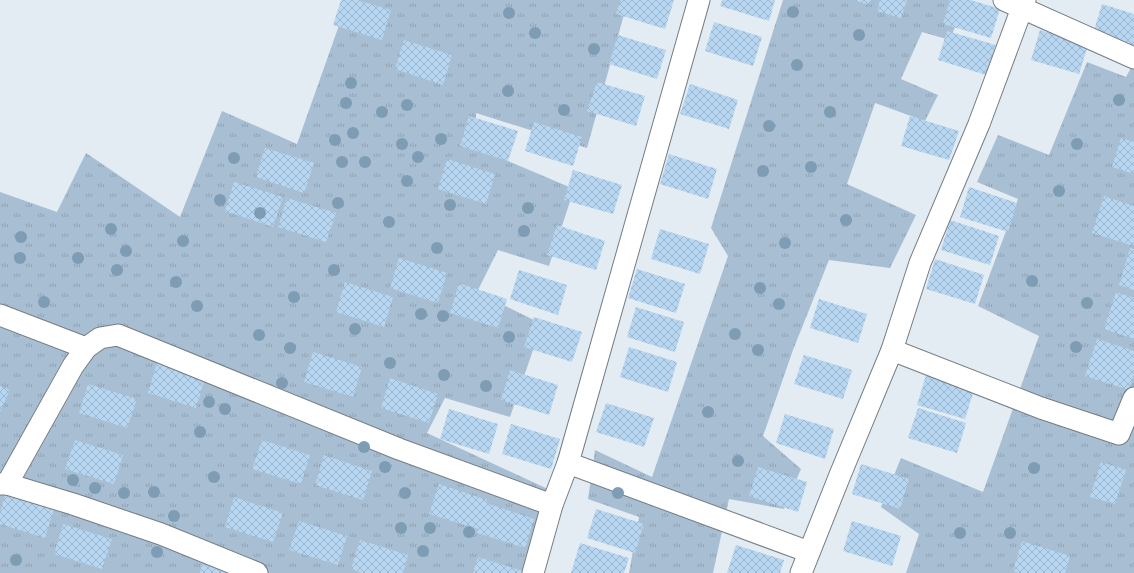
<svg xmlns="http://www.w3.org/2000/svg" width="1134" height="573" font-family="'DM Sans',sans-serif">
  <defs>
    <pattern id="grass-tufts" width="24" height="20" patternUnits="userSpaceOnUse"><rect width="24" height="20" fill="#a7bed3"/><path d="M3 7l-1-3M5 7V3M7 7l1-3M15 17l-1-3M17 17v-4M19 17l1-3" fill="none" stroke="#8fa2b4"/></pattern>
    <pattern id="building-cross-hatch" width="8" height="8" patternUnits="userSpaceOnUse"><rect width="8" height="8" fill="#b7d6f1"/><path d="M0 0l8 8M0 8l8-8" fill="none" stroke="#9cb7ce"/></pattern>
  </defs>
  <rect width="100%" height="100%" fill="#e3ecf3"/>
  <g fill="url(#grass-tufts)">
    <path d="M348,0h280l-41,148 -111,-35 -1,34 99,42 -25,77 -51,-16 -21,42 65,32 -32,93 -65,-19 -18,35 136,63 -23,77h-540v-381l57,20 29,-59 94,64 42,-106 75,33z"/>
    <path d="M783,0h182l-15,40 -28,-8 -21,47 37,16 -13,26 -50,-18 -28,81 69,31 -26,53 -61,-8 -36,90 -30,86 38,33 -17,40 -55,-10 -16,74h-84l10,-56 -51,-18 7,-49 57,27 76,-221 -17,-28z"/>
    <path d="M1087,62l39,15 8,-15v511h-228l13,-39 -38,-27 20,-49 82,34 56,-156 -61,-30 40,-107 -41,-17 21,-47 51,20z"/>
  </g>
  <g fill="url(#building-cross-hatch)">
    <path d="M341,0h16l34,10 -9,30 -49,-15z"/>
    <path d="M621,0h53l-9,29 -49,-15z"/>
    <path d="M722,0h53l-6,21 -49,-15z"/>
    <path d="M853,0h18l-2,5z"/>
    <path d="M880,0h27l-6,18 -24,-7z"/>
    <path d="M950,0h21l29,9 -9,29 -48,-14z"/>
    <path d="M1102,4l32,10v32l-41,-12z"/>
    <path d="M714,22l48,15 -9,29 -48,-15z"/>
    <path d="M1040,30l48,15 -9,29 -48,-14z"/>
    <path d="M947,31l49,14 -10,30 -48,-15z"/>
    <path d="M618,35l48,15 -9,29 -48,-15z"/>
    <path d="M404,40l48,15 -9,30 -48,-16z"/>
    <path d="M597,82l48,14 -9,30 -49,-15z"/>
    <path d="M690,84l48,16 -9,29 -49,-15z"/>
    <path d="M469,116l49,15 -10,30 -48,-15z"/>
    <path d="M910,116l49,15 -10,29 -48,-14z"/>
    <path d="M534,122l48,15 -9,29 -48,-15z"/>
    <path d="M1121,138l13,4v32l-22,-7z"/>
    <path d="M265,148l49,15 -10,30 -48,-16z"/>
    <path d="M669,154l48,15 -9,30 -48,-15z"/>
    <path d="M447,159l48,15 -9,30 -48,-15z"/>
    <path d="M573,170l49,15 -9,29 -49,-14z"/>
    <path d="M234,182l49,15 -10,30 -48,-16z"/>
    <path d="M969,187l48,16 -9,29 -48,-15z"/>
    <path d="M1104,196l30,10v40l-42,-13z"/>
    <path d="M287,198l49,15 -10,29 -48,-15z"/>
    <path d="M950,220l49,16 -9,29 -49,-15z"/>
    <path d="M557,225l48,16 -9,29 -49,-15z"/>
    <path d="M660,229l49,15 -9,30 -49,-15z"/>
    <path d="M1130,248l4,1v41l-15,-5z"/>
    <path d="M399,258l48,15 -9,30 -48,-15z"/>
    <path d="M935,259l49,16 -9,29 -49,-15z"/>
    <path d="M637,269l48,15 -9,29 -48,-15z"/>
    <path d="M519,270l48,15 -9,30 -48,-16z"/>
    <path d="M345,282l48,15 -9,30 -48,-15z"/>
    <path d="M459,283l48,16 -9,29 -48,-15z"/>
    <path d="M1116,292l18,6v41l-30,-10z"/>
    <path d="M819,299l48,15 -9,29 -48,-15z"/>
    <path d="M636,307l48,15 -9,30 -48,-15z"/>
    <path d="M534,317l48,15 -10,30 -48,-15z"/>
    <path d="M1097,339l37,12v23l-5,16 -44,-14z"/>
    <path d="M629,347l48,15 -9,30 -48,-15z"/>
    <path d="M313,352l49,15 -9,30 -49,-15z"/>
    <path d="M804,355l48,15 -9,29 -49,-15z"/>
    <path d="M157,363l48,15 -9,30 -48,-15z"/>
    <path d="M510,370l48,15 -9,30 -48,-15z"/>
    <path d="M926,375l48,15 -9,29 -48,-14z"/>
    <path d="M390,378l48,16 -9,29 -48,-15z"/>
    <path d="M88,384l49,15 -10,29 -48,-15z"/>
    <path d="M0,386l10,4 -10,22z"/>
    <path d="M606,403l48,15 -10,29 -48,-15z"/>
    <path d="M918,408l48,15 -9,30 -49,-15z"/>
    <path d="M449,409l49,15 -9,30 -49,-15z"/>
    <path d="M785,414l49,15 -9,30 -49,-16z"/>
    <path d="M511,424l49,15 -9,30 -49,-15z"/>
    <path d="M75,440l48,15 -9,29 -49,-15z"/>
    <path d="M262,440l48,15 -9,29 -49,-15z"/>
    <path d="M324,455l48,16 -9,29 -48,-15z"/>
    <path d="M1101,462l25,8 -11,34 -25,-7z"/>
    <path d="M861,464l48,15 -9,30 -48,-15z"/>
    <path d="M758,467l49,15 -9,30 -49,-16z"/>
    <path d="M439,484l48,16 -1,3 48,16 -9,29 -48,-15 1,-4 -49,-15z"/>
    <path d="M6,493l48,16 -9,29 -45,-14v-12z"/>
    <path d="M234,497l49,16 -10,29 -48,-15z"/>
    <path d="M596,509l48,15 -9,29 -48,-15z"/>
    <path d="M299,521l48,15 -9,29 -49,-15z"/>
    <path d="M852,521l49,15 -9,30 -49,-15z"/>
    <path d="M63,524l49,15 -10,30 -48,-15z"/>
    <path d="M360,540l48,15 -5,18h-41l-11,-4z"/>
    <path d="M1022,541l48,15 -5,17h-46l-6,-2z"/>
    <path d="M580,543l49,15 -5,15h-53z"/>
    <path d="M736,545l48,15 -4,13h-53z"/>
    <path d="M478,557l48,15v1h-53z"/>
    <path d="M202,564l28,9h-30z"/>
  </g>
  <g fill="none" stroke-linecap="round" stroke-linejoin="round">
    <g stroke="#767d84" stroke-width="23">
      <g id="minor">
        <path d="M1004,0l130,58"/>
        <path d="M0,315l86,33"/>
        <path d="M892,350l149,58 78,26 15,-36"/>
        <path d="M568,463l241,89"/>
        <path d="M0,484h7l66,20 88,30 96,39"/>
        <path d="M7,484l66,-118 13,-18 14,-10 18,-3 281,114 153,56"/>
        <path d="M533,573l19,-68 16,-42 131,-463"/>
        <path d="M801,573l39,-98 52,-125 28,-87 59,-139 46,-124"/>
      </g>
    </g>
    <use href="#minor" stroke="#fff" stroke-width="21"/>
  </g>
  <g fill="#7e9cb4">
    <circle cx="793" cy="12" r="6"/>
    <circle cx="509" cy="13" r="6"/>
    <circle cx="535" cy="33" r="6"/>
    <circle cx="859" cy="35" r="6"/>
    <circle cx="594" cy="49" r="6"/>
    <circle cx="797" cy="65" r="6"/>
    <circle cx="351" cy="83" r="6"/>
    <circle cx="508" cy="91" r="6"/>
    <circle cx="1119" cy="100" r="6"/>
    <circle cx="346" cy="103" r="6"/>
    <circle cx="407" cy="105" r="6"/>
    <circle cx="564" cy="110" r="6"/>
    <circle cx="382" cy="112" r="6"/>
    <circle cx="830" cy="112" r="6"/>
    <circle cx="769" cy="126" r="6"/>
    <circle cx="353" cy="133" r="6"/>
    <circle cx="441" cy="139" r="6"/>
    <circle cx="335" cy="140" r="6"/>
    <circle cx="402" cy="144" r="6"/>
    <circle cx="1077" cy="144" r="6"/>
    <circle cx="418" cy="157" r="6"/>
    <circle cx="234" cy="158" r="6"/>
    <circle cx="342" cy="162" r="6"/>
    <circle cx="365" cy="162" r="6"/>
    <circle cx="811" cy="167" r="6"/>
    <circle cx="763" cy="171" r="6"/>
    <circle cx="407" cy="181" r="6"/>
    <circle cx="1059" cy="191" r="6"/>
    <circle cx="220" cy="200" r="6"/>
    <circle cx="338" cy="203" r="6"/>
    <circle cx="450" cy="205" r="6"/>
    <circle cx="528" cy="208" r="6"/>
    <circle cx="260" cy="213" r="6"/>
    <circle cx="846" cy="220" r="6"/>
    <circle cx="389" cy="222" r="6"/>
    <circle cx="111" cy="229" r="6"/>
    <circle cx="524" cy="231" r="6"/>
    <circle cx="21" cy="237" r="6"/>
    <circle cx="183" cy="241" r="6"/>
    <circle cx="785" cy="243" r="6"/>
    <circle cx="437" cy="248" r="6"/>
    <circle cx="126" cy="251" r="6"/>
    <circle cx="20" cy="258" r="6"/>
    <circle cx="78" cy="258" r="6"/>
    <circle cx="117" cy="270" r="6"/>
    <circle cx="334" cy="270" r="6"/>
    <circle cx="1032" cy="281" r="6"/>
    <circle cx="176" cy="282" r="6"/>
    <circle cx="760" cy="288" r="6"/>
    <circle cx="294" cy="297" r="6"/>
    <circle cx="44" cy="302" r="6"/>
    <circle cx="1087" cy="303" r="6"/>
    <circle cx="779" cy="304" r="6"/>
    <circle cx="197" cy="306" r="6"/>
    <circle cx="421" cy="314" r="6"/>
    <circle cx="443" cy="316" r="6"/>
    <circle cx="355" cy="329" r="6"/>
    <circle cx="735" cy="334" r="6"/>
    <circle cx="259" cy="335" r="6"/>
    <circle cx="509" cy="337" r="6"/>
    <circle cx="1076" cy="347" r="6"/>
    <circle cx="290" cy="348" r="6"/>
    <circle cx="758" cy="350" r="6"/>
    <circle cx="390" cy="363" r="6"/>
    <circle cx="444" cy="375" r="6"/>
    <circle cx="282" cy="383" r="6"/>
    <circle cx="486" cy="386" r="6"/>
    <circle cx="209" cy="402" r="6"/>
    <circle cx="225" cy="409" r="6"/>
    <circle cx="708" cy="412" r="6"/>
    <circle cx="200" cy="432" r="6"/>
    <circle cx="364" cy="447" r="6"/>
    <circle cx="738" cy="461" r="6"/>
    <circle cx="385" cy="467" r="6"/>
    <circle cx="1034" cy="468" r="6"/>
    <circle cx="214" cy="477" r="6"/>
    <circle cx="73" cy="480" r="6"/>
    <circle cx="95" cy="488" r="6"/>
    <circle cx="154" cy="492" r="6"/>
    <circle cx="124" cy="493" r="6"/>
    <circle cx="405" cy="493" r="6"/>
    <circle cx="618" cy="493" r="6"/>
    <circle cx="174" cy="516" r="6"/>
    <circle cx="401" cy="528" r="6"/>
    <circle cx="430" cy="528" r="6"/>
    <circle cx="469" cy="532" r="6"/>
    <circle cx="960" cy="533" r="6"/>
    <circle cx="1010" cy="533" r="6"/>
    <circle cx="423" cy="551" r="6"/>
    <circle cx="157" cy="552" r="6"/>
    <circle cx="16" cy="560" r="6"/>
  </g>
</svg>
